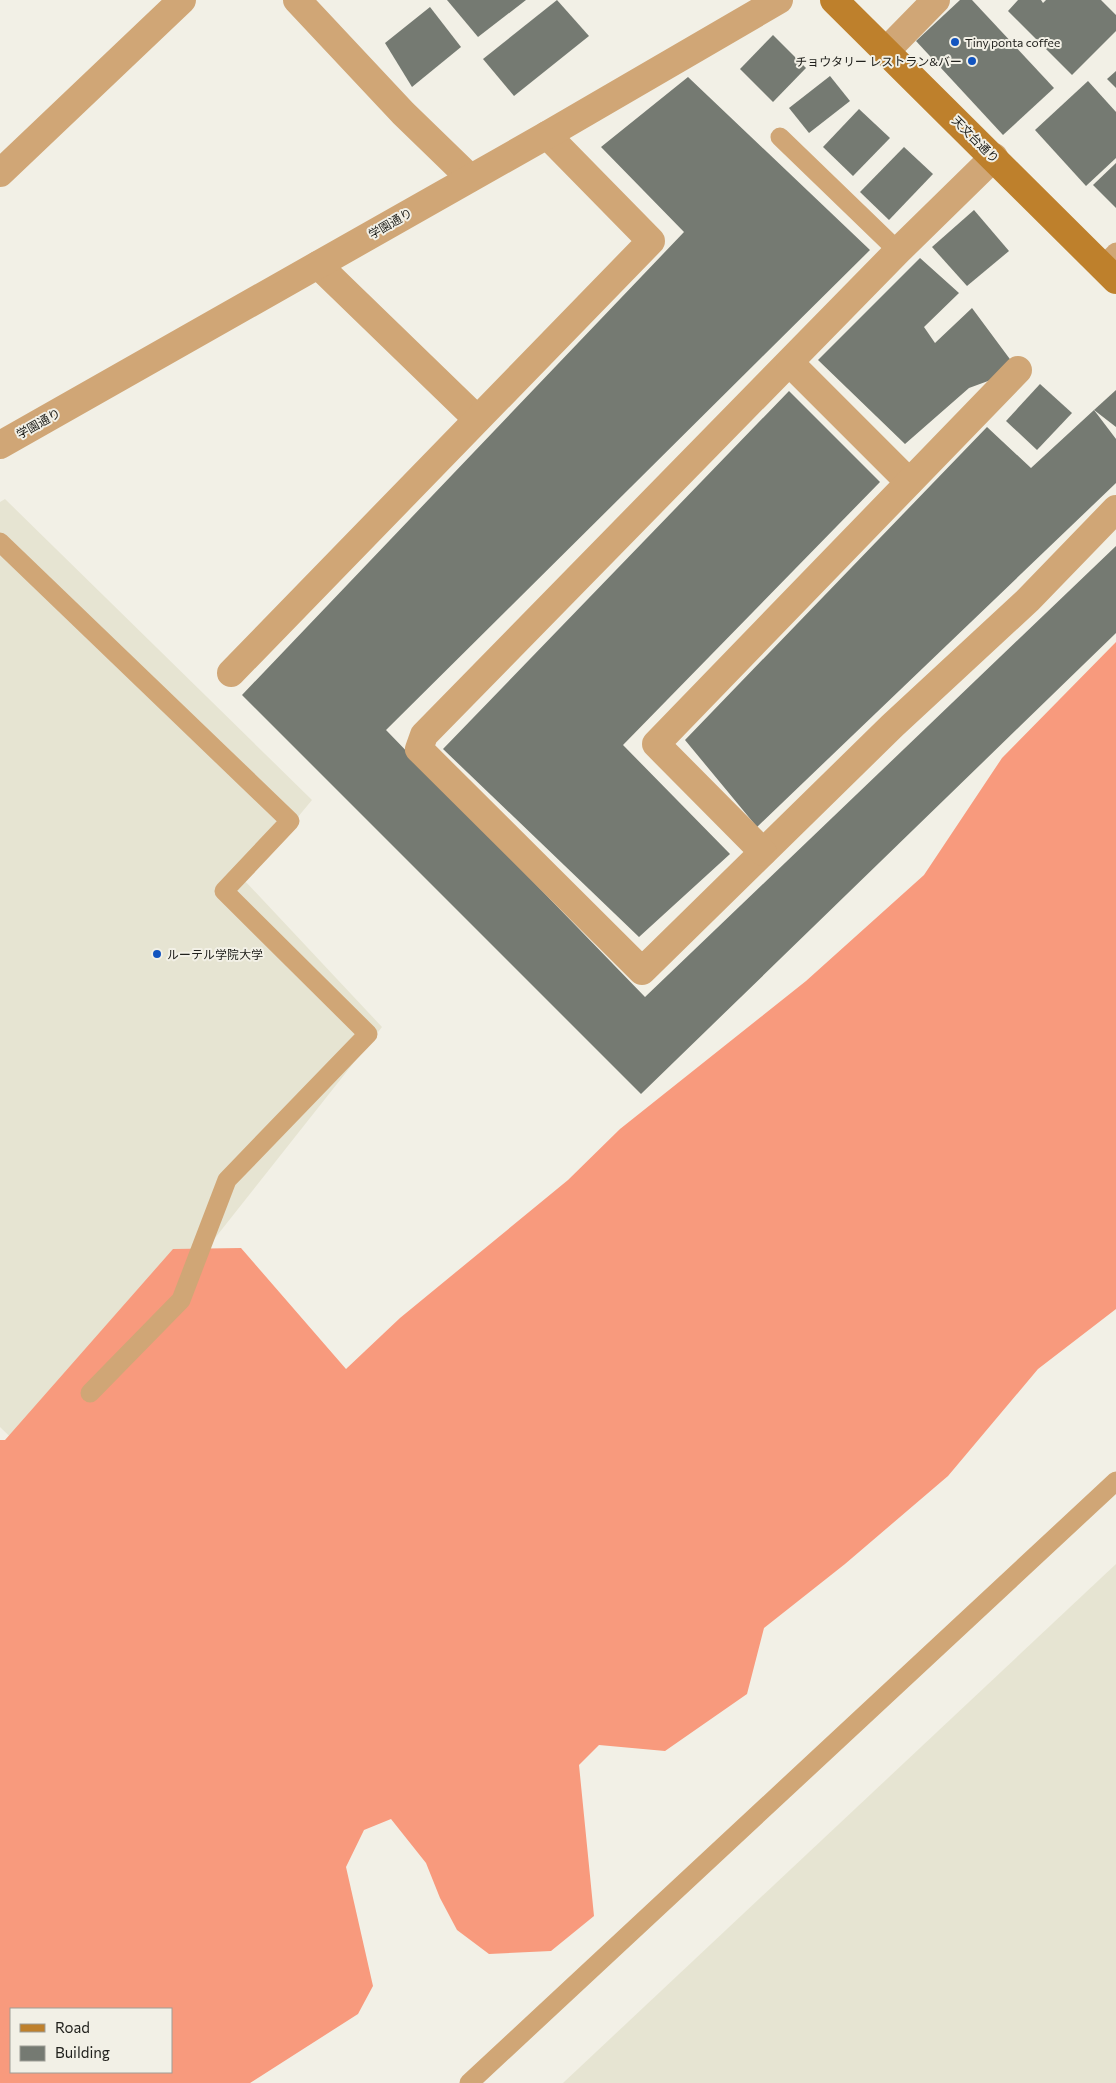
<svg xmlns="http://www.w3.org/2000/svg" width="1116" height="2083" font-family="Commissioner,'Noto Sans JP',sans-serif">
  <rect width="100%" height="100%" fill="#f2f0e6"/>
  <g fill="#e6e4d2">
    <path d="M5,499l307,301 -67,81 137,146 -345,436 -37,-36v-925z"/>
    <path d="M1116,1564v519h-553z"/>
  </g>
  <path fill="#f89a7d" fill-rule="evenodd" d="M1116,642v667l-78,60 -90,107 -103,88 -81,64 -17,66 -82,57 -66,-6 -20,20 15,151 -43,35 -62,3 -32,-24 -17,-32 -14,-35 -35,-44 -27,11 -18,37 27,119 -15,28 -108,69h-250v-643h5l168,-191 68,-1 105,121 54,-51 168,-138 52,-51 186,-148 118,-106 78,-117zM11,2009h160v63h-160z"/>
  <g fill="#757a72">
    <path d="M447,0h79l-48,37z"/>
    <path d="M557,0l32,36 -75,60 -31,-37z"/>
    <path d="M960,0h12l82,88 -51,47 -87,-94z"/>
    <path d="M1018,0h23l2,3 3,-3h55l15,15v16l-44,44 -64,-64z"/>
    <path d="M430,7l31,40 -49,40 -27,-44z"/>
    <path d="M773,35l33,33 -33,34 -33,-33z"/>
    <path d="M1116,71v17l-9,-9z"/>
    <path d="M830,76l20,25 -41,32 -20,-25z"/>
    <path d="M688,77l182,173 -484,480 259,267 471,-451v87l-475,461 -399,-399 442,-463 -83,-85z"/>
    <path d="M1088,81l28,31v46l-30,28 -51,-56z"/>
    <path d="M859,109l31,29 -37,38 -30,-29z"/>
    <path d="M904,147l29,27 -44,46 -29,-28z"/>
    <path d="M1116,163v45l-23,-23z"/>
    <path d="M974,210l35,41 -42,35 -35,-39z"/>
    <path d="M920,258l39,35 -35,34 11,16 37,-35 46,62 -49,18 -64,56 -87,-84z"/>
    <path d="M1040,384l32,29 -35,37 -31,-29z"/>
    <path d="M1116,390v37l-22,-17z"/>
    <path d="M789,391l91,91 -257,263 107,109 -91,83 -196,-188z"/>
    <path d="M1094,410l22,29v44l-359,344 -72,-87 302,-313 44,41z"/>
  </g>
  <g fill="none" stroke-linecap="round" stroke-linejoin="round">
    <g stroke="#d0a676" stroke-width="19">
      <path d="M780,137l118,114"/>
      <path d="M1102,266l14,-14"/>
      <path d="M0,542l290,279 -66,70 144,143 -141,146 -46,120 -91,93"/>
      <path d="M469,2083l647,-602"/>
    </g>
    <g stroke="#d0a676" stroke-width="28">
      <path d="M297,0l106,113 67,65"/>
      <path d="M887,50l49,-50"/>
      <path d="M994,157l-96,94 -474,484 -5,14 223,222 250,-245 136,-126 88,-91"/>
      <path d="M0,173l182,-173"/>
      <path d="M318,265l159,154"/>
      <path d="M790,363l119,119"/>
      <path d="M231,673l420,-432 -104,-106"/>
      <path d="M763,852l-107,-108 362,-374"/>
    </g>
    <path stroke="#d0a676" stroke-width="28" d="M0,445l547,-310 232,-135"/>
    <path stroke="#be802c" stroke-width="28" d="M834,0l282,280"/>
  </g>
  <g fill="#1254bf" stroke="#f2f0e6" stroke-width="2">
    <circle cx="955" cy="42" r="5"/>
    <circle cx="972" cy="61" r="5"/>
    <circle cx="157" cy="954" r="5"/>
  </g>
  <g text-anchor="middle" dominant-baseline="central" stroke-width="4" stroke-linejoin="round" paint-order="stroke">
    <g font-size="12" fill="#21211d" stroke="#f2f0e6" text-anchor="start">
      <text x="965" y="42">Tiny ponta coffee</text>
      <text x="962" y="61" text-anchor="end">チョウタリー レストラン&amp;バー</text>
      <text x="167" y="954">ルーテル学院大学</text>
    </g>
    <g font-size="12" fill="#21211d" stroke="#f2f0e6">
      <text transform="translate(976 139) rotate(45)">天文台通り</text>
      <text transform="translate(390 223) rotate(-30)">学園通り</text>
      <text transform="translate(38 423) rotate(-29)">学園通り</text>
    </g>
  </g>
  <rect x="10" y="2008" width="162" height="65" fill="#f2f0e6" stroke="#9e9d96"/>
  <rect x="20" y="2024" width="25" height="8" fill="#be802c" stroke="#9e9d96"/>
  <text x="55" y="2033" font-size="15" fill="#21211d">Road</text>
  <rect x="20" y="2046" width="25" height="15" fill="#757a72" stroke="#9e9d96"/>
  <text x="55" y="2058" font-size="15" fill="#21211d">Building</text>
</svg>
